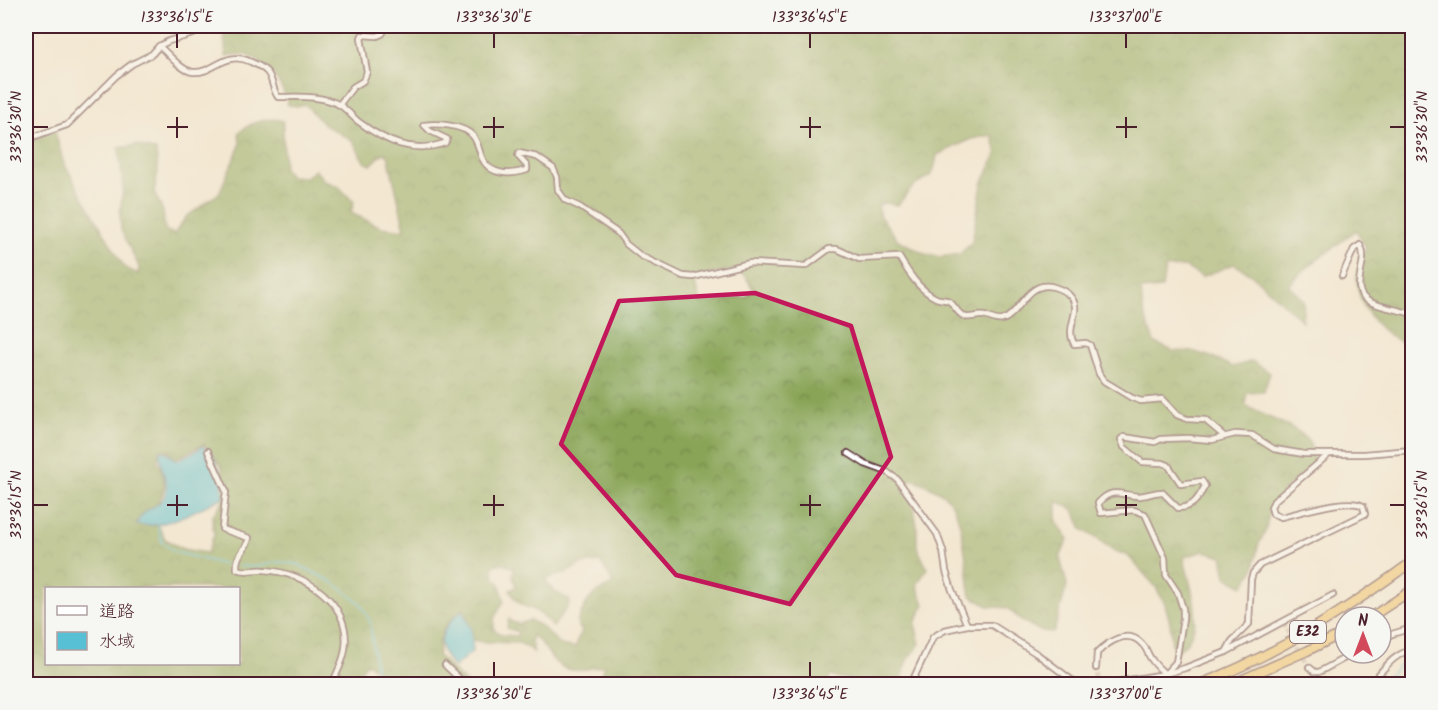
<svg xmlns="http://www.w3.org/2000/svg" width="1438" height="710" font-family="Kalam,'Klee One',sans-serif">
  <defs>
    <pattern id="forest-crowns" width="20" height="18" patternUnits="userSpaceOnUse" patternTransform="scale(1.5)"><rect width="20" height="18" fill="#89a456"/><path d="M2 6a3 3 0 1 1 6 0M12 15a3 3 0 1 1 6 0" fill="none" stroke="#728547"/></pattern>
  </defs>
  <rect width="100%" height="100%" fill="#f6f6f2"/>
  <filter id="ink" filterUnits="userSpaceOnUse"><feTurbulence type="fractalNoise" baseFrequency=".0167" numOctaves="2"/><feDisplacementMap in="SourceGraphic" scale="12" xChannelSelector="R" yChannelSelector="G"/><feConvolveMatrix kernelMatrix="1 2 1 2 8 2 1 2 1" color-interpolation-filters="sRGB"/></filter>
  <filter id="wash" filterUnits="userSpaceOnUse"><feTurbulence type="fractalNoise" baseFrequency=".008" numOctaves="4" result="noise"/><feDisplacementMap in="SourceGraphic" scale="24" xChannelSelector="R" yChannelSelector="G"/><feGaussianBlur stdDeviation="1.35" result="paint"/><feColorMatrix in="noise" values="0 0 0 0 0 0 0 0 0 0 0 0 0 0 0 0 0 1.4 0 .05"/><feComposite in="paint" operator="in"/></filter>
  <g filter="url(#wash)">
    <rect width="100%" height="100%" fill="#f3e7d1"/>
    <path fill="url(#forest-crowns)" stroke="#6a6240" stroke-width="1.5" fill-rule="evenodd" d="M223,26h1189v319c-32,-7 -62,-44 -53,-79 1,-6 4,-12 7,-18l-10,-18 -53,41 -14,14 15,16 -2,20 -51,-47 -17,-10 -32,13 -17,-10 -20,1 -3,20 -21,2 2,20 11,32 19,9 22,1 19,6 19,9 19,-6 18,12 -6,19 -17,1 -2,11c17,15 57,21 65,40 2,6 3,13 4,19l-31,28 -13,17 -4,21 -8,17 -4,23 -11,17 -17,-10 -4,-20 -18,-5 -20,6c4,24 19,57 6,81 -3,5 -9,10 -13,14l-5,-8 -2,-21 -5,-19 -10,-18 -27,-30 -13,-5 -33,-22 -8,-19 -17,-9v21l11,17 -8,19 7,27 -13,47 -14,-1 -18,-10 -15,-13 -19,-2 -17,-10c-5,-25 -6,-84 -26,-100 -10,-8 -22,-13 -34,-17l-8,10 11,17 3,20v21l10,21 -10,17 7,19 -9,20 5,20 -13,16 -5,20 -5,4h-27l-40,-8 -3,8h-230l8,-19c-20,5 -40,12 -54,-8 -6,-9 -10,-15 -19,-22l-1,6 3,11 -14,-9 -38,-1 -15,-3 3,-11 -7,-19c-19,14 -23,24 -25,47l29,28h-87l-3,-14 -10,-7 -17,21h-324v-539l17,-10 12,-4 8,30 17,31 44,75 14,7 1,-7 -18,-37 -1,-15 3,-26 -4,-41 18,-3 19,6 2,20 -4,21 9,19 2,19 9,4 12,-17 33,-24 21,-48 -1,-13c12,-9 28,-16 44,-11l1,47 6,8 15,1 10,-7 10,11 13,5 16,16 -3,11 30,14 24,3 -17,-75 -5,-2 -12,12 -7,-3 -11,-21 -30,-17 -18,-20 -7,2 -10,-1c-5,-21 -20,-42 -42,-50 -6,-1 -14,0 -20,1zM992,135l5,18 -15,31 -10,58 -12,12 -19,3 -16,-3 -27,-14 -19,-25v-11l8,-1 10,2c6,-4 7,-9 12,-14 16,-17 24,-6 28,-36l35,-16zM736,270l10,7 7,12 -7,8c-18,-1 -31,9 -47,3l-5,-21 26,-7zM204,444l18,23 1,13 3,10 -3,11 -11,16 2,18 -7,18 -24,-4 -18,-10 -7,-14 -19,-1c20,-21 35,-34 18,-64l3,-10h7l8,9zM601,562l12,22c-22,10 -27,16 -36,39l5,9 -5,8 -1,8 -15,-3 -20,-19 -11,-6c-8,3 -15,6 -21,-1l-2,9 11,4 -1,4 -15,-1 -8,-5v-11l10,-18 -4,-17 -6,-7 -1,-11 9,-3 12,5 -1,8 3,11 -6,3c11,22 15,12 29,23 5,4 10,9 14,14l15,-20 2,-7c-10,-6 -22,-10 -24,-21l18,-5 17,-10zM46,588h192v76h-192z"/>
    <g fill="#58c0d4" stroke="#517080" stroke-width="1.5">
      <path d="M202,446l10,8 8,17 4,26c-25,11 -61,34 -88,27 3,-4 6,-9 9,-12 7,-5 15,-7 19,-15 8,-16 -7,-31 -4,-46l6,1 11,9c8,-7 18,-7 25,-15z"/>
      <path d="M462,610l9,19 2,22 -19,16c-23,-21 -12,-39 8,-57z"/>
    </g>
    <g fill="none" stroke-linecap="round" stroke-linejoin="round">
      <g stroke="#58c0d4" stroke-width="1.5">
        <path d="M158,525l4,17 13,10 59,15"/>
        <path d="M239,566l16,1 23,-5 19,2 37,19 26,20 10,18 7,63"/>
        <path d="M1380,684l32,-31"/>
      </g>
    </g>
  </g>
  <g filter="url(#ink)">
    <g fill="none" stroke-linecap="round" stroke-linejoin="round">
      <g stroke="#d1bfb0" stroke-width="4.5" stroke-dasharray="4.5 2" stroke-linecap="butt">
        <path d="M1284,624l25,43"/>
        <path d="M1096,668l5,16"/>
      </g>
      <g stroke="#633d44" stroke-width="8">
        <g id="minor">
          <path d="M159,46c10,8 21,24 34,26 21,2 32,-23 58,-10 5,2 11,5 16,10 6,7 5,17 11,25 19,0 42,-2 60,7 8,4 14,13 21,18 27,20 53,32 86,21l2,-4 -17,-8 -6,-6c13,-2 40,0 49,11 5,6 6,15 9,22 8,18 29,17 45,12v-4l-9,-10 1,-3 18,4 16,11 4,9 1,13 7,10 15,7 38,26 8,11 15,12 42,20 10,1 57,-14 56,3 23,-17h8l22,10 40,-2c9,15 20,33 37,41 4,2 10,1 13,3 7,5 8,14 17,16 6,1 12,-2 18,-1 6,1 12,6 18,4 18,-5 25,-41 52,-33 6,2 12,4 16,9 14,14 -6,30 4,48l12,-1 4,2 9,29 5,7 28,17 9,3 21,-2 15,16 10,4 18,1 19,16"/>
          <path d="M339,105l14,-18 10,-6 4,-9 -6,-34 1,-3 15,1 5,-2 5,-8"/>
          <path d="M26,142l7,-5 34,-12 49,-49 16,-12 20,-10 7,-8 10,-5 24,-7 7,-8"/>
          <path d="M1342,276l12,-27 6,-4c11,17 -14,45 10,57 11,5 30,8 42,12"/>
          <path d="M208,451l18,40 -4,38 27,9c-3,14 -13,14 -12,31 8,4 18,0 27,1 41,2 88,33 81,79 -1,12 -9,25 -13,35"/>
          <path d="M848,453l17,11 22,8 10,7 40,55 6,17 3,20 6,19 15,35"/>
          <path d="M1381,639l11,-5 20,-6"/>
          <path d="M1226,652l6,-11 17,-17 2,-45 2,-6 7,-8 105,-51 -2,-8c-17,-9 -62,7 -82,11l-8,-3 -2,-7 3,-6 54,-46"/>
          <path d="M445,665l20,19"/>
          <path d="M1309,667l6,5h4l35,-19"/>
          <path d="M1096,668l1,-15c11,-11 31,-25 45,-9 5,4 6,12 10,16 3,5 9,10 13,14"/>
          <path d="M1165,674l11,-12 7,-43v-10l-5,-16 -12,-18 -1,-17 -20,-44 -11,-4 -33,3 -3,-10c15,-16 22,-8 40,-7 8,0 16,-4 24,-4l16,16c15,0 20,-9 27,-22l-3,-5 -21,3 -13,-19 -5,-2 -21,-1 -18,-15 -3,-8 3,-2 31,5 6,-3 27,-1 24,2 23,-6 17,1 22,14 30,5h60l48,-4"/>
          <path d="M911,684l22,-47 12,-7 22,-5h25l45,29 40,30"/>
          <path d="M1105,684l60,-10 20,-6 41,-16 107,-57"/>
          <path d="M1370,684c11,-11 25,-33 42,-33"/>
        </g>
      </g>
      <g stroke="#633d44" stroke-width="11">
        <g id="motorway">
          <path d="M1371,617l41,-27"/>
          <path d="M1200,684c76,-29 143,-72 209,-120"/>
          <path d="M1232,684l75,-33 38,-19"/>
        </g>
      </g>
      <use href="#minor" stroke="#fff" stroke-width="4.5"/>
      <use href="#motorway" stroke="#f1c36a" stroke-width="8"/>
    </g>
  </g>
  <path d="M0 0H1438V710H0ZM755,293l96,33 40,131 -101,147 -114,-29 -115,-131 58,-143z" fill="#f3e7d1" fill-opacity=".55" fill-rule="evenodd"/>
  <path fill="none" stroke="#c2185b" stroke-width="4.5" stroke-linejoin="round" d="M755,293l96,33 40,131 -101,147 -114,-29 -115,-131 58,-143z"/>
  <path fill="none" stroke="#4a1f2b" stroke-width="2" d="M177,33v15M494,33v15M810,33v15M1126,33v15M177,117v21M494,117v21M810,117v21M1126,117v21M33,127h15M167,127h21M483,127h21M800,127h21M1116,127h21M1390,127h15M177,495v21M494,495v21M810,495v21M1126,495v21M33,505h15M167,505h21M483,505h21M800,505h21M1116,505h21M1390,505h15M494,662v15M810,662v15M1126,662v15"/>
  <g text-anchor="middle" dominant-baseline="central" stroke-width="4.5" stroke-linejoin="round" paint-order="stroke">
    <rect fill="#f6f6f2" stroke="#7e6067" stroke-width="1.5" x="1290" y="621" width="36" height="22" rx="4.5"/>
    <g font-size="14" font-weight="bold" fill="#4a1f2b">
      <text x="1308" y="632">E32</text>
    </g>
  </g>
  <rect width="1438" height="710" fill="none" stroke="#f6f6f2" stroke-width="66"/>
  <rect x="45" y="587" width="195" height="78" fill="#f6f6f2" stroke="#b1a0a2" stroke-width="1.5"/>
  <rect x="57" y="606" width="30" height="9" fill="#ffffff" stroke="#b1a0a2" stroke-width="1.5"/>
  <text x="99" y="617" font-size="18" fill="#4a1f2b">道路</text>
  <rect x="57" y="632" width="30" height="18" fill="#58c0d4" stroke="#b1a0a2" stroke-width="1.5"/>
  <text x="99" y="647" font-size="18" fill="#4a1f2b">水域</text>
  <g transform="translate(1363 635)"><circle r="28" fill="#f6f6f2" stroke="#b1a0a2" stroke-width="1.5"/>
  <path d="M0-4.5L10 22L0 15L-10 22Z" fill="#d1495b"/>
  <text y="-9" font-size="16" font-weight="bold" text-anchor="middle" fill="#4a1f2b">N</text>
  </g>
  <rect x="33" y="33" width="1372" height="644" fill="none" stroke="#4a1f2b" stroke-width="2"/>
  <g font-size="15" text-anchor="middle" fill="#4a1f2b">
    <text x="177" y="22">133°36'15"E</text>
    <text x="494" y="22">133°36'30"E</text>
    <text x="810" y="22">133°36'45"E</text>
    <text x="1126" y="22">133°37'00"E</text>
    <text transform="translate(16 127) rotate(-90)" y="5">33°36'30"N</text>
    <text transform="translate(1422 127) rotate(-90)" y="5">33°36'30"N</text>
    <text transform="translate(16 505) rotate(-90)" y="5">33°36'15"N</text>
    <text transform="translate(1422 505) rotate(-90)" y="5">33°36'15"N</text>
    <text x="494" y="699">133°36'30"E</text>
    <text x="810" y="699">133°36'45"E</text>
    <text x="1126" y="699">133°37'00"E</text>
  </g>
</svg>
